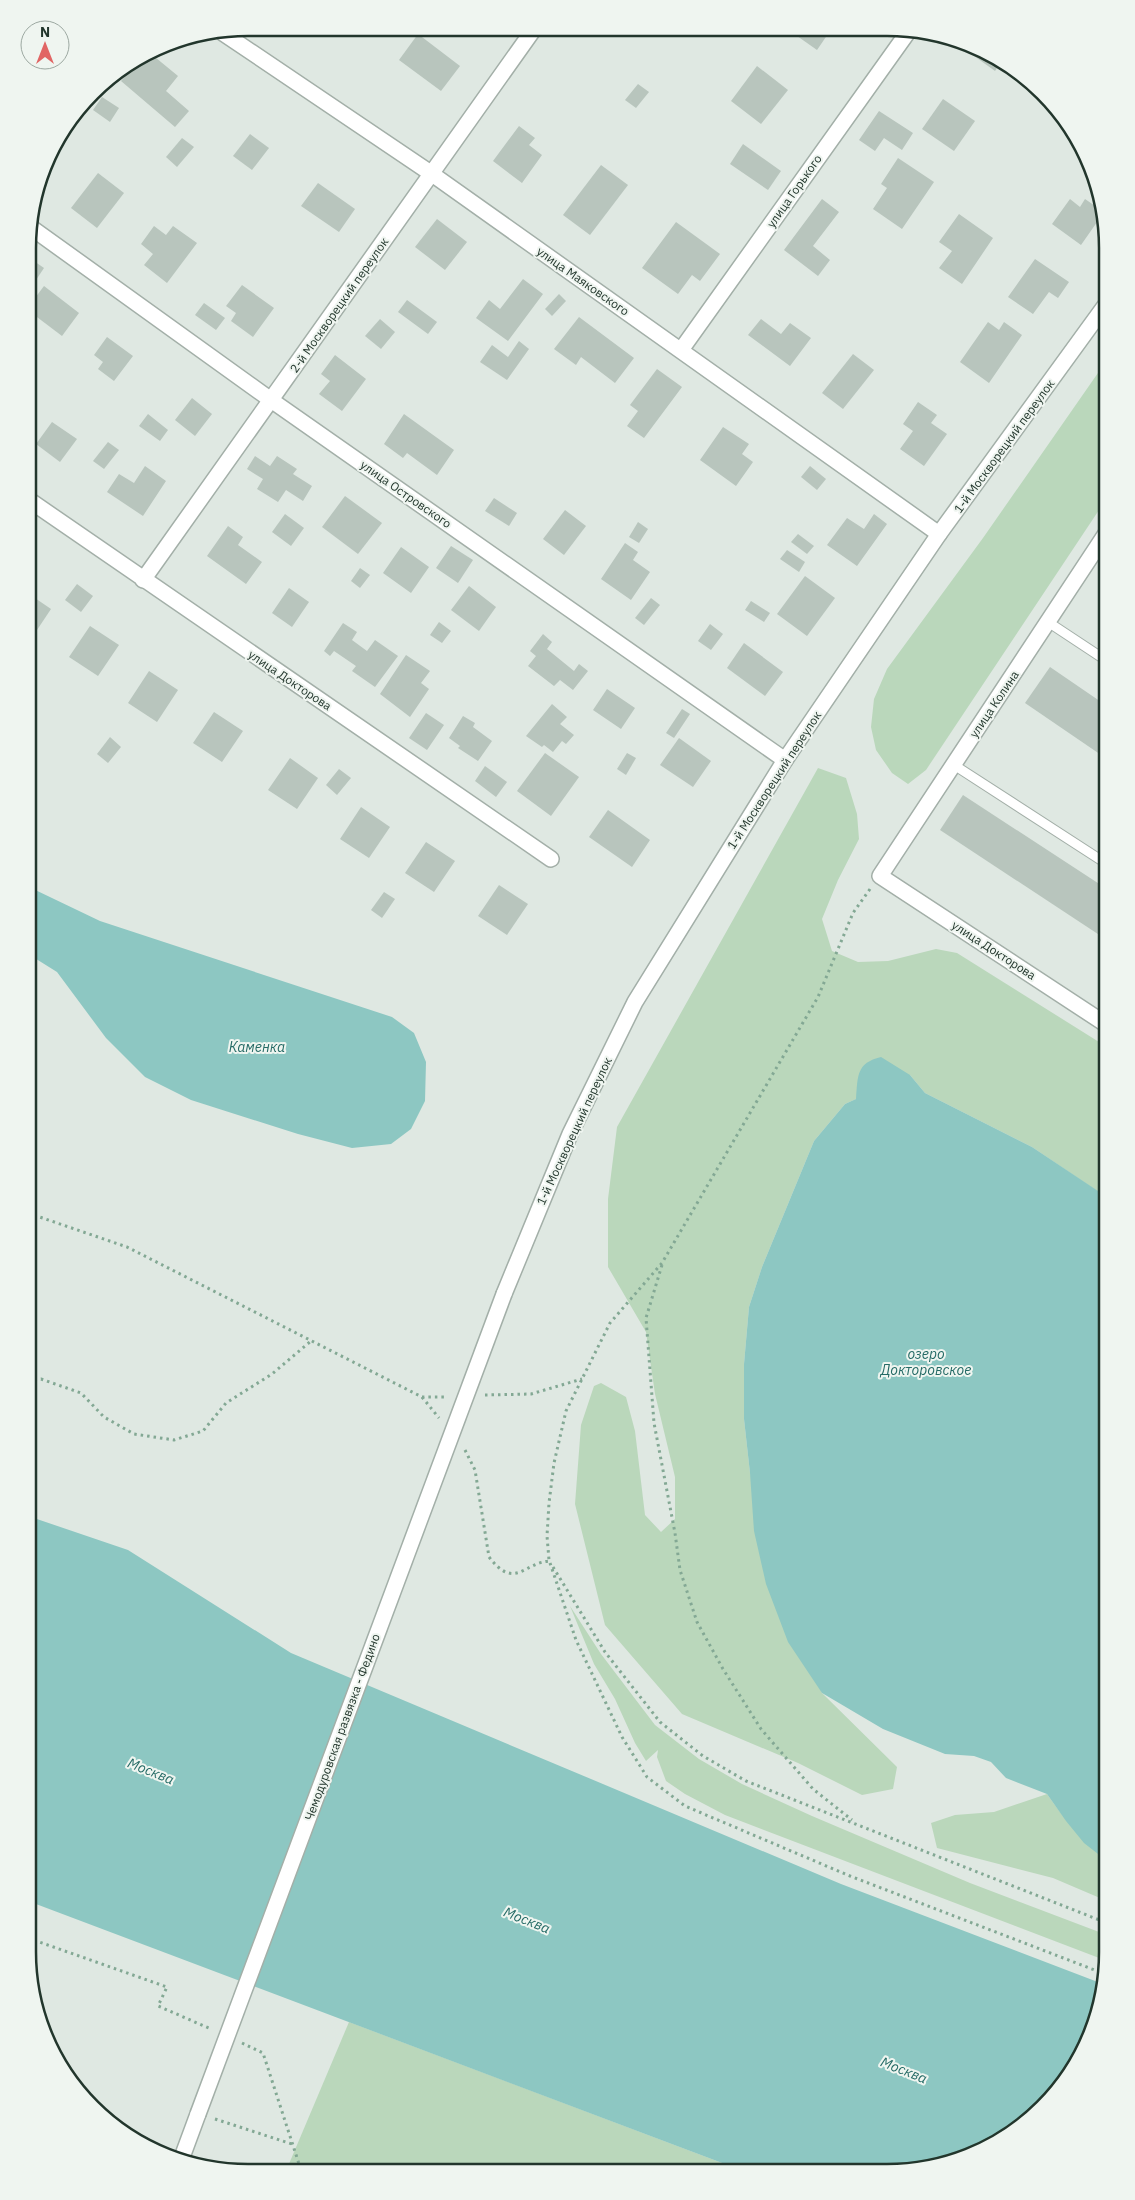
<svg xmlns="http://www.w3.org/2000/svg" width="1135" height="2200" font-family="'IBM Plex Sans',sans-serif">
  <rect width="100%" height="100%" fill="#dfe8e2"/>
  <path fill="#cdd8d0" d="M103,2118l52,23 -3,7z"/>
  <g fill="#bad7bb">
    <path d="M1107,360v138l-181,272 -18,14 -16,-11 -16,-23 -5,-23 3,-28 13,-30 96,-131z"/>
    <path d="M818,768l28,10 11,36 2,25 -21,41 -16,39 10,32 26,11 30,-1 48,-12 21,4 150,94v153l-1,-3 -74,-50 -107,-54 -15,-18 -65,29 -31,37 -52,126 -13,40 -5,57v55l6,54 72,220 75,74 -4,22 -31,6 -64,-32 -116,-49 -77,-89 -30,-121 6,-79 13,-39 7,-3 25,14 9,34 10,84 16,17 14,-13v-42l-20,-83 -9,-62 -38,-65v-68l9,-72z"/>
    <path d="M570,1606l31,48 54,71 44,34 43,25 70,32 158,67 137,52v26l-382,-146 -40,-21 -19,-13 -9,-24 1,-7 -12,11 -11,-18 -20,-44 -21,-35z"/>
    <path d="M1047,1794c18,26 36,47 60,67v40l-54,-23 -116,-30 -6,-25 24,-8 39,-3z"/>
    <path d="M349,2022l397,150 -460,-1z"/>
  </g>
  <g fill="#8dc7c2">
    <path d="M29,887l71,34 292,96 22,16 12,29 -1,39 -14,28 -20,15 -39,4 -54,-14 -107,-34 -46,-23 -39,-39 -49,-66 -24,-15h-4z"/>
    <path d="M881,1057l29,18 15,18 107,54 75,50v664l-23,-18 -18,-22 -19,-27 -41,-16 -15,-16 -17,-6 -29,-2 -62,-25 -61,-36 -34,-51 -22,-58 -12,-53 -4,-58 -6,-54v-55l5,-57 13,-40 52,-126 31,-37 11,-5c2,-23 0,-36 25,-42z"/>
    <path d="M28,1516l100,34 163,103 550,231 262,100 -12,52 -29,50 -53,49 -52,26 -71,11h-140l-718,-271z"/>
  </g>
  <g fill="#b8c5bd">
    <path d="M333,28h13l-5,6z"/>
    <path d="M790,31h40l-13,19z"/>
    <path d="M418,34l42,32 -19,25 -42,-31z"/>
    <path d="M975,47l9,3 17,12 -6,9 -25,-18z"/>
    <path d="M150,53l28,23 -12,15 23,20 -14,16 -54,-46 17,-20z"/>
    <path d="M757,66l31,24 -27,34 -30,-23z"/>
    <path d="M638,84l11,8 -13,16 -11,-8z"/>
    <path d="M102,97l17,11 -9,14 -17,-12z"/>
    <path d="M943,99l32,22 -21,30 -32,-22z"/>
    <path d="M879,111l34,22 -11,17 -18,-12 -9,13 -16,-11z"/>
    <path d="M519,126l16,12 -6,7 13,10 -20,28 -29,-22z"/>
    <path d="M250,134l19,14 -17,22 -19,-14z"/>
    <path d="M182,138l12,9 -17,20 -11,-10z"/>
    <path d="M743,144l38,27 -13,19 -38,-26z"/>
    <path d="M898,158l36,24 -32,47 -29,-20 14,-21 -6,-4z"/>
    <path d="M601,165l27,20 -38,50 -27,-20z"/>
    <path d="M98,173l26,20 -27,35 -26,-20z"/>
    <path d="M318,183l37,26 -16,23 -38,-26z"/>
    <path d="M822,199l17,13 -26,34 17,14 -12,16 -34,-26z"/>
    <path d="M1070,199l10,8 5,-8 16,11 1,5 -21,30 -29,-21z"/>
    <path d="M959,214l34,24 -31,46 -23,-16 13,-17 -13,-9z"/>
    <path d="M437,219l30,23 -22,28 -30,-23z"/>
    <path d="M676,222l44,32 -20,27 -8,-6 -14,19 -36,-26z"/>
    <path d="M154,226l12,9 7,-9 24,17 -30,40 -23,-18 9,-11 -12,-10z"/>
    <path d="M31,259l13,9 -8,12 -7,-4z"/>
    <path d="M1035,259l34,23 -11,16 -9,-6 -16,22 -25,-17z"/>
    <path d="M523,279l20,15 -35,47 -32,-23 13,-18 11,9z"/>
    <path d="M242,285l32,23 -21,29 -22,-16 5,-8 -10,-7z"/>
    <path d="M44,286l35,27 -17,23 -33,-25v-5z"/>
    <path d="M559,294l7,7 -14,15 -7,-7z"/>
    <path d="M407,300l30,22 -9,12 -30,-22z"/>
    <path d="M204,303l21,15 -9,12 -21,-15z"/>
    <path d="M579,317l55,41 -19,25 -34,-26 -5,8 -22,-16z"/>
    <path d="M380,319l15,13 -14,17 -16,-13z"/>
    <path d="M761,319l20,15 9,-11 21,15 -21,28 -42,-31z"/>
    <path d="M988,322l11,8 5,-8 18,13 -33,48 -29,-21z"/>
    <path d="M107,337l26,19 -19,25 -16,-12 5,-7 -9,-7z"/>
    <path d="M519,341l10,8 -22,31 -27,-18 12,-17 16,12z"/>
    <path d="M853,354l21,16 -31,39 -21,-16z"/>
    <path d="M335,355l31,24 -24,32 -23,-17 11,-13 -9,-7z"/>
    <path d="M657,369l25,18 -38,51 -17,-12 11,-15 -8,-6z"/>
    <path d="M192,398l20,16 -17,22 -20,-16z"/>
    <path d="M918,402l19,13 -6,8 16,11 -23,32 -24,-17 13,-18 -10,-7z"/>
    <path d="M148,414l20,16 -8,11 -21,-15z"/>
    <path d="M404,414l50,36 -17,25 -30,-22 -4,5 -19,-14z"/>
    <path d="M52,422l25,17 -17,23 -24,-18z"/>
    <path d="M723,427l26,17 -7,10 11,8 -17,24 -36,-26z"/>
    <path d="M108,442l11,8 -15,19 -11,-8z"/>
    <path d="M255,456l15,10 7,-10 20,13 -4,5 19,12 -9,15 -17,-11 -8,12 -21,-13 6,-10 -16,-10z"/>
    <path d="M145,466l21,15 -23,35 -36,-24 12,-18 15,9z"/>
    <path d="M810,466l16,13 -9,11 -16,-13z"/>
    <path d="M345,496l37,27 -24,31 -36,-27z"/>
    <path d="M494,498l23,15 -8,13 -24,-15z"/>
    <path d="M565,510l21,16 -22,29 -21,-16z"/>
    <path d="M285,514l19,14 -13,18 -19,-14z"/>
    <path d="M874,514l13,10 -30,42 -30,-21 20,-27 17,11z"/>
    <path d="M638,522l10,7 -9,14 -10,-6z"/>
    <path d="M228,526l15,11 -5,8 24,17 -16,22 -39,-28z"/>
    <path d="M798,534l16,12 -7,8 -16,-12z"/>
    <path d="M625,543l13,9 -5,8 17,12 -19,28 -30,-21z"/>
    <path d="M451,546l22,14 -15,23 -22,-15z"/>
    <path d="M401,547l28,20 -18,26 -28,-20z"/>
    <path d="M787,550l18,12 -6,10 -19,-13z"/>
    <path d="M360,568l10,7 -10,13 -9,-7z"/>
    <path d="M805,576l30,22 -28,38 -30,-22z"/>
    <path d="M77,584l16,12 -12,16 -16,-12z"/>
    <path d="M469,586l27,21 -17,24 -28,-21z"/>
    <path d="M289,588l20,14 -17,25 -20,-14z"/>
    <path d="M29,594l22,15 -22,33z"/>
    <path d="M651,598l9,7 -16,20 -9,-7z"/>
    <path d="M751,601l19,12 -6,9 -19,-12z"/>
    <path d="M439,622l12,9 -9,12 -12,-8z"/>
    <path d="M343,623l14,9 -5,8 15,11 8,-11 23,16 -23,31 -23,-16 4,-5 -22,-15 -4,5 -6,-5z"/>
    <path d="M710,624l13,10 -12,16 -13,-9z"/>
    <path d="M90,626l29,19 -21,31 -29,-19z"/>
    <path d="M543,634l9,8 -5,7 27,22 5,-7 9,7 -15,19 -13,-10 -6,6 -26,-20 8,-10 -6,-5z"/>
    <path d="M744,643l39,29 -18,24 -38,-28z"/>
    <path d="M406,655l24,16 -9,12 8,6 -19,28 -30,-23z"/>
    <path d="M1050,667l57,39v53l-82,-56z"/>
    <path d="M149,671l29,19 -21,32 -29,-19z"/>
    <path d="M607,689l28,19 -14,21 -28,-19z"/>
    <path d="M552,704l15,13 -7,7 14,11 -8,9 -4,-3 -9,11 -9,-7 -2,2 -16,-11z"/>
    <path d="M682,709l8,5 -16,24 -8,-5z"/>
    <path d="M214,712l29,19 -21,31 -29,-19z"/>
    <path d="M426,713l18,12 -17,25 -18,-12z"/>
    <path d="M463,716l12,7 -2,4 19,14 -14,20 -20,-13 2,-2 -11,-8z"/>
    <path d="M110,737l11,10 -13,16 -11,-9z"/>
    <path d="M679,738l32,23 -18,26 -33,-22z"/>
    <path d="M545,753l34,24 -28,39 -34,-25z"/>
    <path d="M627,753l9,5 -10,17 -9,-6z"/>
    <path d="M290,758l28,20 -21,31 -29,-19z"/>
    <path d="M485,766l22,16 -11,15 -21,-16z"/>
    <path d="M339,769l12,9 -14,17 -11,-10z"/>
    <path d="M963,795l144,94v51l-167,-110z"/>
    <path d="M361,807l29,20 -21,31 -29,-19z"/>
    <path d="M608,810l42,30 -18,27 -43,-30z"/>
    <path d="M426,842l29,19 -21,31 -29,-19z"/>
    <path d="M499,885l29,19 -21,31 -29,-19z"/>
    <path d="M384,892l11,7 -13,19 -11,-8z"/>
  </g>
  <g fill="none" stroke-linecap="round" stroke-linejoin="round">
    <g stroke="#a3afa8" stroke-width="11">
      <g id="service">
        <path d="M1048,622l59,39"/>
        <path d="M954,765l153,99"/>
      </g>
    </g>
    <g stroke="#a3afa8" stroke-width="18">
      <g id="minor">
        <path d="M223,33l209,141 507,360"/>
        <path d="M29,226l242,174 514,360"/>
        <path d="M681,350l227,-318"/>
        <path d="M29,500l522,359"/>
        <path d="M143,580l391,-551"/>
        <path d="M1107,1025l-227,-149 227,-344"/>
      </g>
    </g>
    <g stroke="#a3afa8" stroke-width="18">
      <g id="tertiary">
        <path d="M504,1294l66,-160 65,-132 150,-242 154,-226 168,-231"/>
        <path d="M181,2160l17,-46"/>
      </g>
    </g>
    <g stroke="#83a894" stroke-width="3" stroke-dasharray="2.5 4" stroke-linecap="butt">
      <path d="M870,889l-17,24 -35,84 -156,266 -52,60 -44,88 -12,52 -5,40 -2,33 2,24 27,80 46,97 25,40 38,29 165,70 255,98"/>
      <path d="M28,1213l99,34 295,150h25"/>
      <path d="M662,1265l-16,53 8,105 21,110 5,37 17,52 26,47 38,60 52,60 39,31"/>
      <path d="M28,1381l13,-2 40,14 23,24 30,17 40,6 29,-9 23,-28 46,-29 39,-33"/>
      <path d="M485,1395l46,-1 51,-15"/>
      <path d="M422,1397l17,21"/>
      <path d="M465,1450l10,20 14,87c26,34 35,5 61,4"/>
      <path d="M553,1567l52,85 55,70 43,34 43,25 361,142"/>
      <path d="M28,1938l139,49 -9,19 53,23"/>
      <path d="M242,2043l21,10 37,114 7,4"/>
      <path d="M215,2119l77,25"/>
    </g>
    <use href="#service" stroke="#fff" stroke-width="9"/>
    <use href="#minor" stroke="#fff" stroke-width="15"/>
    <use href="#tertiary" stroke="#fff" stroke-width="15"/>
    <g stroke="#a3afa8" stroke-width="18" stroke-linecap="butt">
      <path id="tertiary-bridge" d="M198,2114l306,-820"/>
    </g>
    <use href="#tertiary-bridge" stroke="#fff" stroke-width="15"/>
  </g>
  <g text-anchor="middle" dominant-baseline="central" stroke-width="4" stroke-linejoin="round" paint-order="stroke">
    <g font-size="12" fill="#22362c" stroke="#eff5f0">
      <text transform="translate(794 191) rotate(-55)">улица Горького</text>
      <text transform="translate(583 281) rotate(35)">улица Маяковского</text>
      <text transform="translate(339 305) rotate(-55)">2-й Москворецкий переулок</text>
      <text transform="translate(1004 446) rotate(-54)">1-й Москворецкий переулок</text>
      <text transform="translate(406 494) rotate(35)">улица Островского</text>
      <text transform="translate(290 680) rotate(34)">улица Докторова</text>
      <text transform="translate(994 704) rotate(-56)">улица Колина</text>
      <text transform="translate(774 780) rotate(-57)">1-й Москворецкий переулок</text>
      <text transform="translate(994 950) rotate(33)">улица Докторова</text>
      <text transform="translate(574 1131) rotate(-65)">1-й Москворецкий переулок</text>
      <text transform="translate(342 1727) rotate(-70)">Чемодуровская развязка - Федино</text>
    </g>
    <g font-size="14" font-style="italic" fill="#246a65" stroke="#eff5f0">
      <text x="257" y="1047">Каменка</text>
      <text x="926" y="1354">озеро<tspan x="926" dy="16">Докторовское</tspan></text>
      <text transform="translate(151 1771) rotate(22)">Москва</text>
      <text transform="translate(527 1920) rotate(22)">Москва</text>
      <text transform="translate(904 2070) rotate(22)">Москва</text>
    </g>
  </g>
  <path d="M0 0H1135V2200H0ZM248 36H887A212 212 0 0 1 1099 248V1952A212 212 0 0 1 887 2164H248A212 212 0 0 1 36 1952V248A212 212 0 0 1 248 36Z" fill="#eff5f0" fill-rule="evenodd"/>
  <path fill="none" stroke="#22362c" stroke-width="2.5" d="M248 36H887A212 212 0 0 1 1099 248V1952A212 212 0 0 1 887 2164H248A212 212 0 0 1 36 1952V248A212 212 0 0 1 248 36Z"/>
  <g transform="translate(45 45)"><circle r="24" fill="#eff5f0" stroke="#9da9a2"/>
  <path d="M0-4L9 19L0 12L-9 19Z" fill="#e16564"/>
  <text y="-8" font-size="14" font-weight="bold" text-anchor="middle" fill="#22362c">N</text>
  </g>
</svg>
